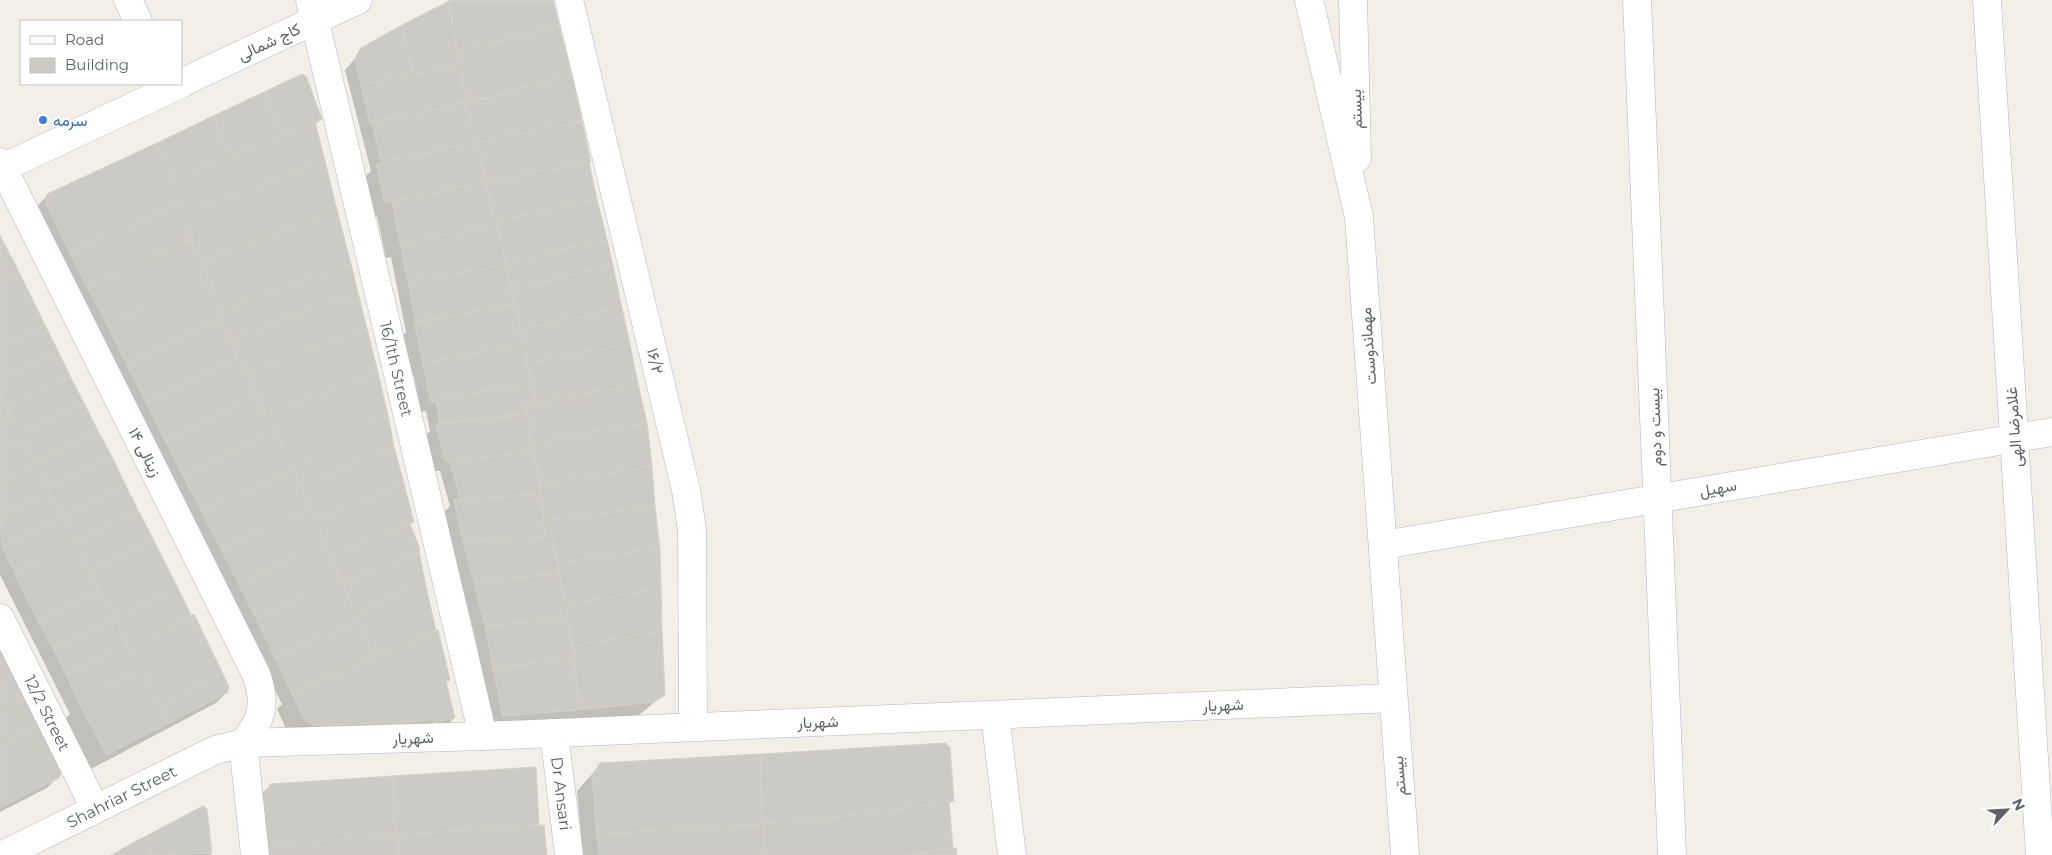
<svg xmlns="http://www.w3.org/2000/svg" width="2052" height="855" font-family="Montserrat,Vazirmatn,sans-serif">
  <rect width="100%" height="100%" fill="#f1efe8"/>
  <g fill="#0003">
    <path d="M455,0h97l96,437 15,258 -25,21 -145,9 -18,-88 -31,-125 6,-6 -10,-35h-5l-9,-36 4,-4 -4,-20 -5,1 -7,-36 -6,1 -8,-38 6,-7 -15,-75 -5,1 -9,-42 -7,2 -8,-38 9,-9 -26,-101 22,-25z"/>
    <path d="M320,119l-5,6 97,397 -3,3 10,25 15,80 14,49 -3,3 9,36 -15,15h-151l-11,-24 5,-5 -250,-493 16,-16z"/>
    <path d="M0,238l191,379 35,76 -10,10 -125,66 -26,-50 5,-5 -70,-139z"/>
    <path d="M0,651l58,126 -11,11 -47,24z"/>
    <path d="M600,765l353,35 -5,4 4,45 3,6h-372l-6,-64z"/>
    <path d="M535,768l3,59 8,28 -291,-55 16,-15z"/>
    <path d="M206,810l5,45h-97z"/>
  </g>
  <g fill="#cccac5" stroke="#d6d1c6">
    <path d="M452,0h101l6,25 -101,28 -9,-52z"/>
    <path d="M449,1l9,63 -45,10 -11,-49z"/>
    <path d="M402,25l11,49 -52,12 -6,-28 6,-10z"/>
    <path d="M559,25l13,51 -64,15v3l-42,8 -8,-49z"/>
    <path d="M458,64l8,38 -96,22 -9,-38z"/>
    <path d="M302,74l4,2 16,43 -40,16 -18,-43z"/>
    <path d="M572,76l10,45 -108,22 -8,-41 42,-8v-3z"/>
    <path d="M264,92l18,43 -51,21 -18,-40z"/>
    <path d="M466,102l8,41 -93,20 -9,-40z"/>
    <path d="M213,116l18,40 -59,23 -17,-35z"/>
    <path d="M582,121l9,41 -105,20 -9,-40z"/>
    <path d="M315,122l10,39 -141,52 -12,-34z"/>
    <path d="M477,142l9,40 -101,21 -9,-39z"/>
    <path d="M155,144l20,41 6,18 -111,50 -25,-51 2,-8z"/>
    <path d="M325,161l12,49 -136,51 -10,-21 2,-2 -9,-25z"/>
    <path d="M589,162l8,37 -104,23 -7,-40z"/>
    <path d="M486,182l8,44 -94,18 -8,-42z"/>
    <path d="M597,199l10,41 -101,22 -9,-37 -3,1 -1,-4z"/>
    <path d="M181,203l12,35 -105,51 -18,-36z"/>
    <path d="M337,210l14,54 -130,46 -20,-49z"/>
    <path d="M497,225l9,40 -98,17 -8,-38z"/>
    <path d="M0,235l5,10 -5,2z"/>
    <path d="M191,240l18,38 -101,49 -20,-38z"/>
    <path d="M607,240l6,26 -102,23 -5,-27z"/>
    <path d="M5,245l14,27 -19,9v-34z"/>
    <path d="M351,264l7,29 -129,47 -11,-21 3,-2 -2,-6z"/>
    <path d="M506,265l9,39 -99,18 -8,-40z"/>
    <path d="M613,266l9,42 -103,21 -8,-40z"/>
    <path d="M19,272l26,53 -45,23v-67z"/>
    <path d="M209,278l12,32 -2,1 2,6 -95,47 -18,-37z"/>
    <path d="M358,293l9,36 -122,44 -16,-33z"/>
    <path d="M515,304l8,41 -100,18 -9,-40z"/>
    <path d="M622,308l8,36 -103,19 -8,-34z"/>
    <path d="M218,319l19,39 -91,45 -20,-39z"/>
    <path d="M45,325l13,26 -58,29v-32z"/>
    <path d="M367,329l11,44 -112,42 -21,-42z"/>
    <path d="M630,344l8,40 -104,18 -7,-39z"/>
    <path d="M523,345l8,40 -101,14 -7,-36z"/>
    <path d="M58,351l13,27 -64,32 -7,-15v-15z"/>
    <path d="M237,358l20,39 -92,44 -19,-38z"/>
    <path d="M378,373l10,42 -94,49 -5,-11 -3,1 -14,-34 -4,2 -2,-7z"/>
    <path d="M71,378l13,25 -65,31 -12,-24z"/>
    <path d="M638,384l9,39 -115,20 -6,-38z"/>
    <path d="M531,385l3,19 -8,1 1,9 -87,9 -4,-22 -5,1 -1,-3z"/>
    <path d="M0,395l9,19 -9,5z"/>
    <path d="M257,397l11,25 4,-2 4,12 -93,43 -18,-34z"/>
    <path d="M84,403l14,28 -64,31 -15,-28z"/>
    <path d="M9,414l14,27 -23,11v-33z"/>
    <path d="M527,414l7,38 -89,10 -9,-38z"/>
    <path d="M388,415l6,32 -93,40 -9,-20 2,-3z"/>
    <path d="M647,423l5,43 -112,18 -8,-41z"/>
    <path d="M98,431l14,26 -64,32 -14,-27z"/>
    <path d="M276,432l10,22 3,-1 5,11v6l-92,42 -19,-37z"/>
    <path d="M24,440l13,27 -37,19v-34z"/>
    <path d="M394,447l10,37 -88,37 -15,-34z"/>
    <path d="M534,452l7,42 -81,6 -10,-39z"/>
    <path d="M112,457l13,27 -63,33 -14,-28z"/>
    <path d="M652,466l3,41 -111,14 -4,-37z"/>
    <path d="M37,467l12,25 -49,25v-31z"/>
    <path d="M294,470l16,39 -89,40 -19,-37z"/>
    <path d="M125,484l14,28 -64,31 -13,-26z"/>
    <path d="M404,484l10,38 -83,34 -15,-35z"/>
    <path d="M49,492l13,25 -60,30 -2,-30z"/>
    <path d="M541,494l4,43 -82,4 -9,-41z"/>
    <path d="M655,507l5,41 -102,15 -5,-27 -8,1 -1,-16z"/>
    <path d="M310,509l16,35 -88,39 -17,-34z"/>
    <path d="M139,512l14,27 -63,32 -15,-28z"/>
    <path d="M62,517l12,24 -60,31 -12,-25z"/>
    <path d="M410,524l10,25 -1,3 -76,31 -12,-27z"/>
    <path d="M553,536l6,38 -85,7 -11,-40z"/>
    <path d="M153,539l24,47 -63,32 -24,-47z"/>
    <path d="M74,541l13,25 -61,31 -12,-25z"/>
    <path d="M326,544l15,36 -84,40 -19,-37z"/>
    <path d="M660,548l1,41 -96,15 -7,-41z"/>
    <path d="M419,552l6,30 -70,31 -12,-30z"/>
    <path d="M87,566l12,24 -61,31 -12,-24z"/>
    <path d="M559,574l9,45 -83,7 -11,-45z"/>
    <path d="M341,580l17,41 -83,37 -18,-38z"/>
    <path d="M425,582l11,49 -62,25 -19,-43z"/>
    <path d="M177,586l14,29 -63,31 -14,-28z"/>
    <path d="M661,589l1,42 -89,15 -8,-42z"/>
    <path d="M99,590l16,28 -62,31 -15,-28z"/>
    <path d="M194,614l12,25 -64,32 -14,-25z"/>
    <path d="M115,618l13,28 -62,29 -13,-26z"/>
    <path d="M568,619l6,38 -81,12 -8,-43z"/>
    <path d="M358,621l16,35 -82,37 -17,-35z"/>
    <path d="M438,630l12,50 -4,1 9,37 -21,5 -1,-4 -55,8 -1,-4 -63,3 -11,-8 -11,-25z"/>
    <path d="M662,631l3,64 -11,7 -75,8 -6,-64z"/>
    <path d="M206,639l16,33 -63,31 -17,-32z"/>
    <path d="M128,646l14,23 -63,34 -13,-28z"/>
    <path d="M0,648l11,23 -11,6z"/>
    <path d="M574,657l5,53 -76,6 -10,-47z"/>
    <path d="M142,669l29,53 -65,33 -27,-52z"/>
    <path d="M11,671l14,27 -25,12v-33z"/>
    <path d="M222,672l7,15 -2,6 -56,29 -10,-20z"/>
    <path d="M25,698l13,26 -38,19v-33z"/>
    <path d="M38,724l24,47 -3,7 -59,30v-65z"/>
    <path d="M945,743l5,4 4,54 -107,15 -85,8 -2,-70z"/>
    <path d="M760,754l2,70 -165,10 -5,-59 8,-12z"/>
    <path d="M536,767l3,58 -143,11 -4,-60z"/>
    <path d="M392,776l4,60 -129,9 -5,-42 8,-19z"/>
    <path d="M949,801l4,47 -46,7h-142l-1,-31 83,-8z"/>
    <path d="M203,806l4,3 5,44 -60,2 -4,-20z"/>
    <path d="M764,824l1,31h-166l-2,-21z"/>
    <path d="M544,825l3,30h-148l-1,-20z"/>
    <path d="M148,835l4,20h-41l16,-9z"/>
    <path d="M398,835l1,20h-131l-1,-10z"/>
    <path d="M953,848h3l1,7h-50z"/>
  </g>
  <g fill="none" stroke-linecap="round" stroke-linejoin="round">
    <g stroke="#b5b8bc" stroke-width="29">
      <g id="minor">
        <path d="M128,0l10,21"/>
        <path id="s1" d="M310,0l173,736"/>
        <path d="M569,0l117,490 6,40 1,197"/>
        <path d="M1309,0l50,217 46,638"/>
        <path d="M1353,0l4,158"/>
        <path d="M1637,0l35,855"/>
        <path d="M1987,0l53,855"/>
        <path d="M181,83l177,-83"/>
        <path d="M0,162l256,512c11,29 6,46 -13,69"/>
        <path d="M0,169l181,-85"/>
        <path d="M1383,545l669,-113"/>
        <path id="s2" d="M0,618l95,190"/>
        <path d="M995,715l17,140"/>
        <path id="s3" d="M554,733l15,122"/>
        <path d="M243,743l12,112"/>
        <path id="s4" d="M3,855l212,-105 28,-7 240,-7 910,-38"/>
      </g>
    </g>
    <use href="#minor" stroke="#fff" stroke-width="28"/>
  </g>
  <circle fill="#3f7fe0" stroke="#fff" stroke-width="2" cx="43" cy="120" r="5"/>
  <g text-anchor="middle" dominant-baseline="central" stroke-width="4" stroke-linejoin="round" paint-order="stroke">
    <g font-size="16" fill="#5f6368" stroke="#fff">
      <text transform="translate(269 42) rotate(-25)">کاج شمالی</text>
      <text transform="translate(1356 109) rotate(-92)">بیستم</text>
      <text transform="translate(1368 346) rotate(-94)">مهماندوست</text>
      <text transform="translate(655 361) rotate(77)">۱۶/۲</text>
      <text stroke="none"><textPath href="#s1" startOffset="379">16/1th Street</textPath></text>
      <text transform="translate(1655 427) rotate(-92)">بیست و دوم</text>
      <text transform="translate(2014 427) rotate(-94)">غلامرضا الهی</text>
      <text transform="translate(145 452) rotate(63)">زینالی ۱۴</text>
      <text transform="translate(1718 488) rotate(-10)">سهیل</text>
      <text transform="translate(1223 705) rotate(-2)">شهریار</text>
      <text stroke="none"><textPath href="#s2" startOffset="106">12/2 Street</textPath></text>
      <text transform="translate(818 722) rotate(-2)">شهریار</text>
      <text transform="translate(413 738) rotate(-2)">شهریار</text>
      <text transform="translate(1399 776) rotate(-95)">بیستم</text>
      <text stroke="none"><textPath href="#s3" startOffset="61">Dr Ansari</textPath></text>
      <text stroke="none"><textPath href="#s4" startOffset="132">Shahriar Street</textPath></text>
    </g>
    <g font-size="16" fill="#366cbe" stroke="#fff" text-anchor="start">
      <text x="53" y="120">سرمه</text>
    </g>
  </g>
  <rect x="20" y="20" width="162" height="65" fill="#ffffff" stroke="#bfc1c3"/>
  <rect x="30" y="36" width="25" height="8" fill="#ffffff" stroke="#bfc1c3"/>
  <text x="65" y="45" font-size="15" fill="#5f6368">Road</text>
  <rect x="30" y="58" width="25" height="15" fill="#cccac5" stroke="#bfc1c3"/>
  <text x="65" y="70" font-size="15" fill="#5f6368">Building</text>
  <g transform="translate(2007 810) rotate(65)" stroke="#ffffff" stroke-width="4" paint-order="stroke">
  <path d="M0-4L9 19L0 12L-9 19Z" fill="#5f6368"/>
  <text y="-8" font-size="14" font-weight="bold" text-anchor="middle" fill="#5f6368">N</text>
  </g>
</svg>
